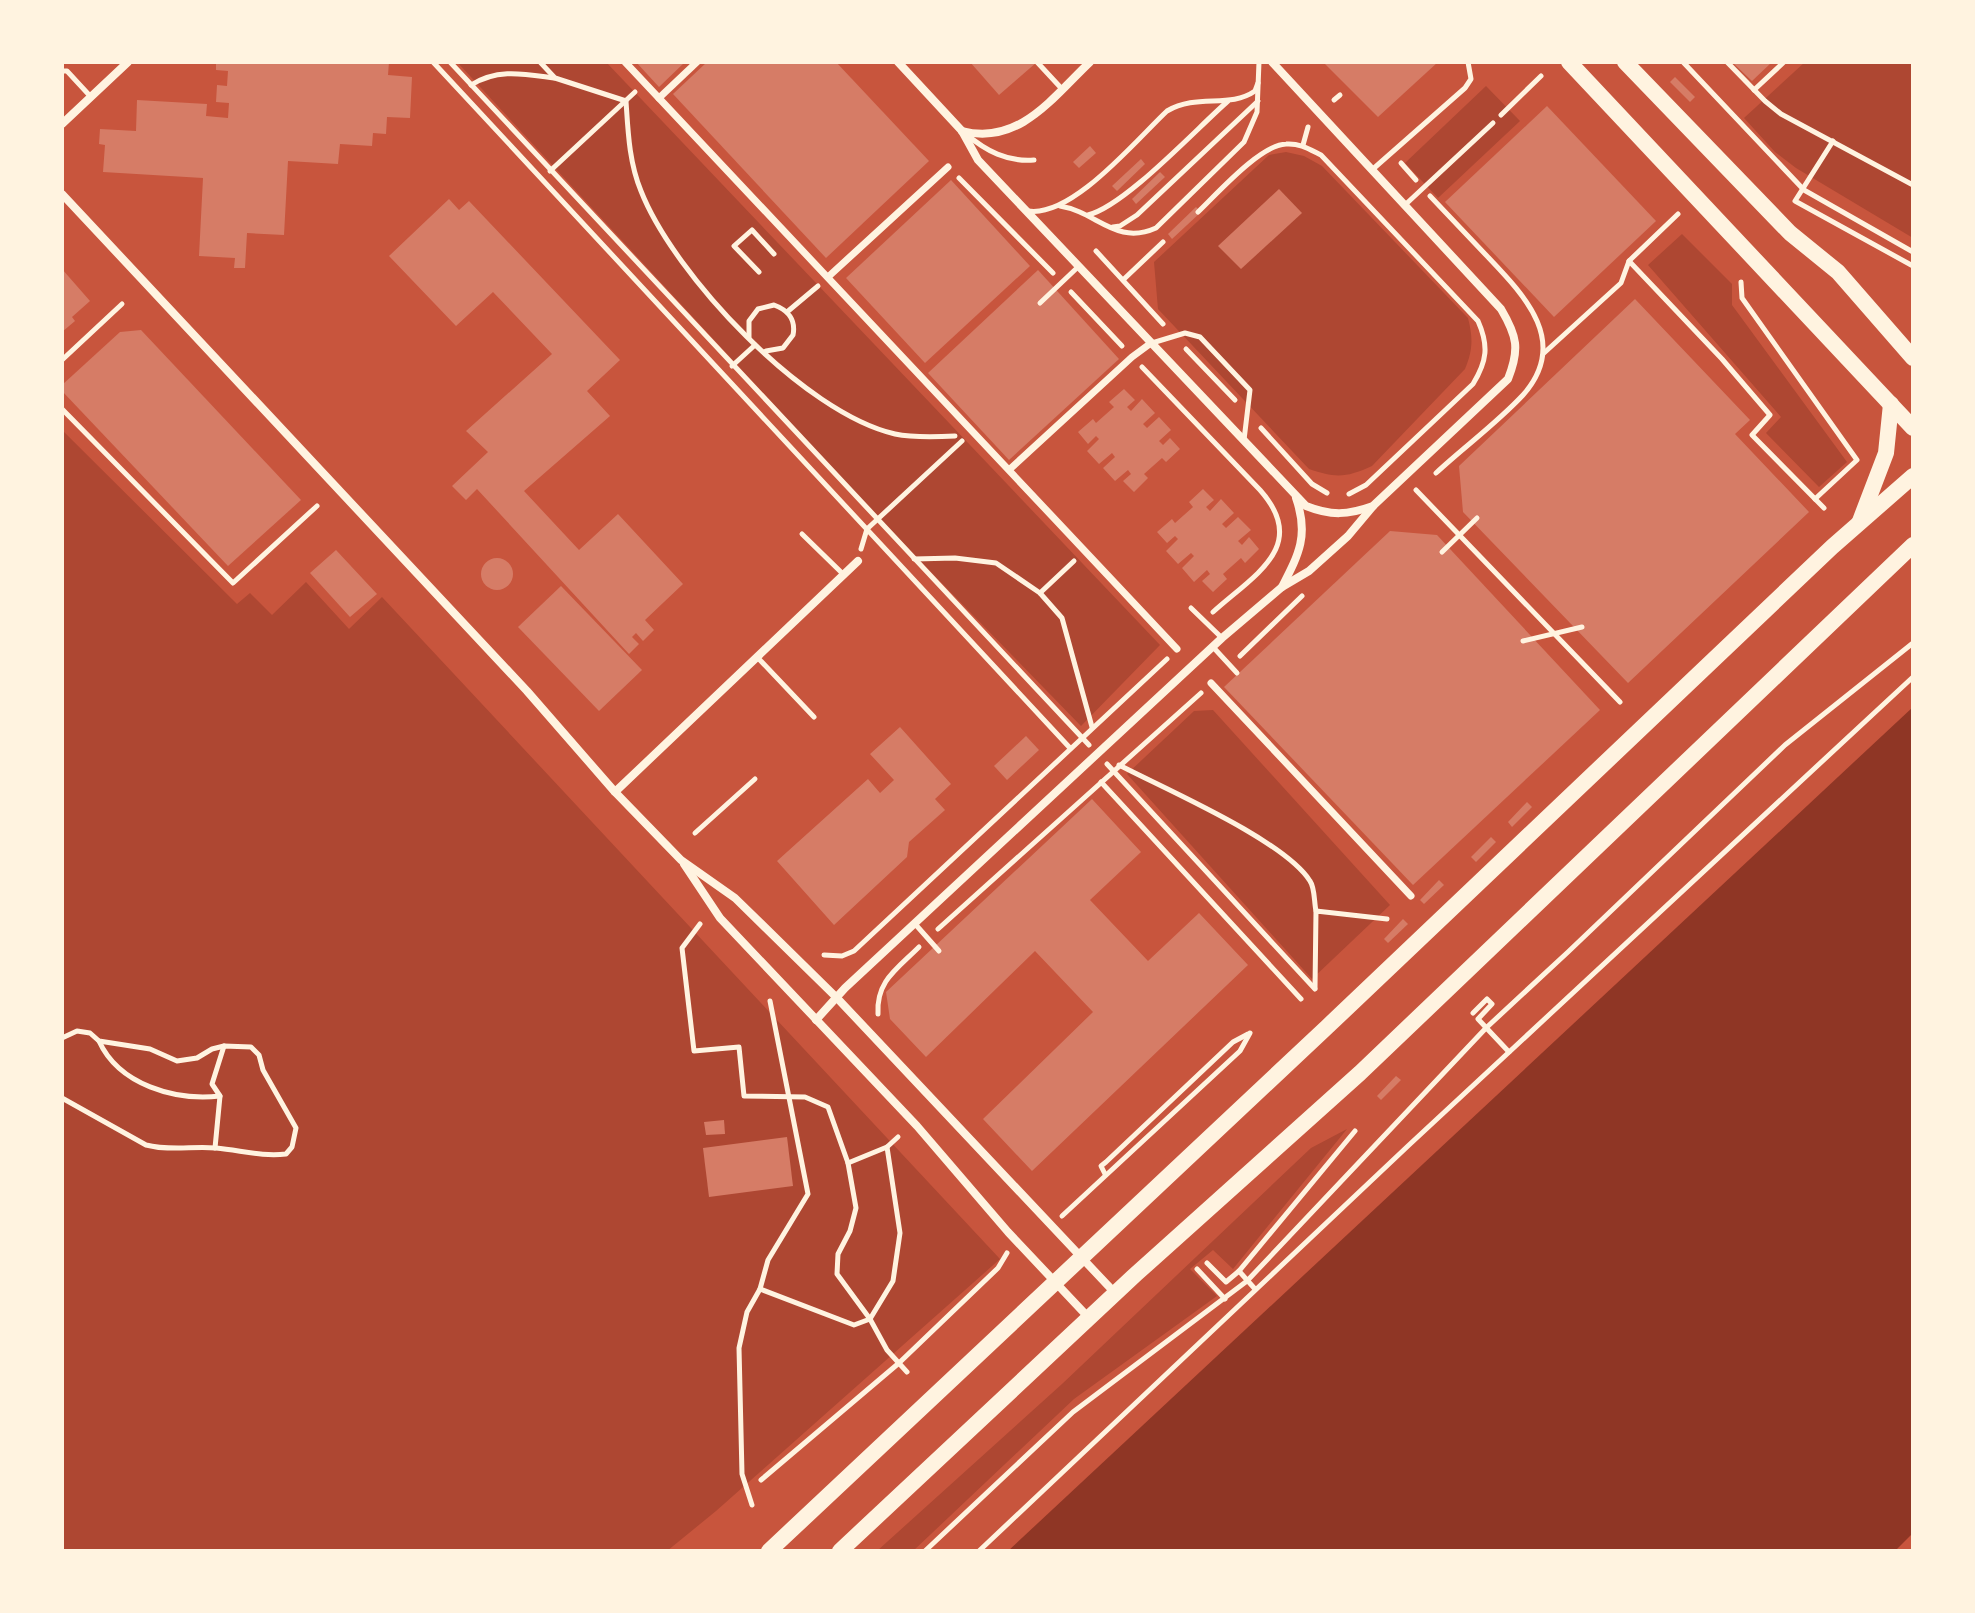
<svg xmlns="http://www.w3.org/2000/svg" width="1975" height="1613" font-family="Jost,sans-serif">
  <rect width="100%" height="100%" fill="#c8553d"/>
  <g fill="#ae4732">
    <path d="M457,62h149l554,583 -79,81 -193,-198z"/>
    <path d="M1805,62h108v176l-117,-70 -21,-16 -31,-34z"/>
    <path d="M1486,86l34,35 -82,77 -33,-35z"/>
    <path d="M1286,152l18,4 18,10 146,152c5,20 5,32 -3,51l-93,97c-26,12 -37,12 -63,3l-151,-160 -4,-47 115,-107z"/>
    <path d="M1682,234l50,50v21l115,157 -28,25 -53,-54 15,-16 -133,-152z"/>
    <path d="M62,430l175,174 13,-11 22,22 34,-33 43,47 33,-32 618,662 -284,252 -49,40h-605z"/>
    <path d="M1213,710l177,195 -78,74 -185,-205 67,-63z"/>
    <path d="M1347,1129l-114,140 -20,-19 -23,19 27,27 -143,103 -161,152h-36l185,-167 249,-236z"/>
  </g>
  <path fill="#8f3625" d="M1913,707v826l-18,18h-887z"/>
  <g fill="#d67c66">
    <path d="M216,62h173l-1,13 24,2 -2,41 -23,-1 -1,17 -13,-1 -1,13 -32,-2 -2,20 -50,-3 -4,74 -37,-2 -2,35h-11l1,-10 -36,-2 4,-78 -100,-6 2,-27 -6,-1 1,-15 36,2 1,-31 70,4 -1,12 22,2 1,-15 -13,-1 1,-17 10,1 1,-15 -12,-1z"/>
    <path d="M636,62h49l-26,25z"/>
    <path d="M707,62h129l93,99 -103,97 -153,-164z"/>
    <path d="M970,62h67l-38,33z"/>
    <path d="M1323,62h115l-60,55z"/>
    <path d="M1732,62h40l-20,19z"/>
    <path d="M1675,77l20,20 -5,5 -20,-20z"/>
    <path d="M1547,106l109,115 -102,96 -109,-115z"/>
    <path d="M1090,146l6,7 -17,15 -6,-6z"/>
    <path d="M1141,159l4,5 -28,27 -5,-5z"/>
    <path d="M1160,172l5,5 -29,27 -4,-5z"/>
    <path d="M951,180l79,86 -105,97 -79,-85z"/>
    <path d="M1279,189l23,24 -61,56 -23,-23z"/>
    <path d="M449,199l10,11 10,-9 151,159 -33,31 23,25 -86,75 55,59 39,-36 65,70 -38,36 9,10 -11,11 -7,-8 -4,4 7,7 -10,10 -152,-165 -11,11 -14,-14 36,-34 -22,-21 86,-77 -59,-62 -37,34 -67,-70z"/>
    <path d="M1196,207l5,5 -29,27 -4,-5z"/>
    <path d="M62,269l28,32 -18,16 3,4 -13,11z"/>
    <path d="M1038,270l81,89 -110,101 -81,-87z"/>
    <path d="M1635,299l115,121 -15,14 74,78 -181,171 -165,-171 -4,-46z"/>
    <path d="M141,330l160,170 -73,66 -166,-175v-6l58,-53z"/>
    <path d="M1124,389l11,11 -8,7 4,4 11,-12 13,14 -12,11 4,4 12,-11 12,13 -12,11 4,4 7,-7 10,11 -14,13 -4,-4 -18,16 4,4 -14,14 -11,-11 8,-7 -3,-4 -13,11 -12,-13 12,-11 -3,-4 -13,11 -12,-13 12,-12 -3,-3 -8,8 -10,-12 15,-13 3,4 18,-16 -5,-5z"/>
    <path d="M1203,489l11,11 -8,7 4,4 11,-12 13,14 -12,11 4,4 12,-11 13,13 -13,11 4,4 7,-8 10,12 -14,14 -4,-5 -18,16 4,5 -14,13 -11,-11 8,-7 -3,-4 -13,12 -12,-14 12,-12 -3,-3 -13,11 -12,-13 12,-12 -3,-3 -8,7 -10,-11 15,-13 3,4 18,-16 -4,-5z"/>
    <path d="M1390,531l47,4 163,175 -187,175 -189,-198z"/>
    <path d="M336,550l41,44 -27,23 -40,-44z"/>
    <circle cx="497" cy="574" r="16"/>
    <path d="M561,586l81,84 -43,41 -81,-84z"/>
    <path d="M900,727l51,57 -16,15 10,11 -36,32 -2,15 -73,68 -57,-64 91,-82 12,14 14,-13 -24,-26z"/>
    <path d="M1026,736l13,14 -32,30 -13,-14z"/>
    <path d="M1092,799l49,53 -51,48 58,61 51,-48 49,52 -216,206 -49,-52 110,-107 -58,-61 -109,106 -36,-38 -4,-27z"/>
    <path d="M1527,802l5,5 -20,20 -4,-5z"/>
    <path d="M1491,837l5,5 -20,20 -5,-5z"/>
    <path d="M1439,880l5,5 -20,19 -4,-4z"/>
    <path d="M1403,919l5,5 -20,19 -4,-4z"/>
    <path d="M1396,1076l5,4 -20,20 -4,-4z"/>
    <path d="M724,1120l1,14 -19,1 -2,-13z"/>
    <path d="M787,1137l6,49 -84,11 -6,-49z"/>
  </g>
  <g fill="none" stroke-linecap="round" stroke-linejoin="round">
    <g stroke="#fff3e0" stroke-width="5">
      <path d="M433,62l637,686"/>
      <path d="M450,62l639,683"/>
      <path d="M540,62l15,16 71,23c2,30 3,61 15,90 33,84 163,222 254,243 19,4 41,3 60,2"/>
      <path d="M1683,62l121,128 109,62"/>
      <path d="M1727,62l38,39 16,13 132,71"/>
      <path d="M471,85c27,-17 53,-11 83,-7"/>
      <path d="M1754,90l30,-28"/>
      <path d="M1334,100l6,-5"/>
      <path d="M1501,115l40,-39"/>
      <path d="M1833,141l-38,60 118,65"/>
      <path d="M1303,145l5,-18"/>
      <path d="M1401,163l15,17"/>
      <path d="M550,171l85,-79"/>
      <path d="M959,178l94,95"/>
      <path d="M1430,196c19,20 37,39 55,58 38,40 86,87 38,141 -26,28 -59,52 -87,78"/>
      <path d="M1198,212c19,-18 62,-67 88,-68 14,-1 23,5 35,11l157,166c11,25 9,40 -5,63l-107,101 -17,9"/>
      <path d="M1096,251l67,73"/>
      <path d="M1629,261l93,98 48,56 -18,20 72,73"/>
      <path d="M759,272l-25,-26 18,-16 22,24"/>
      <path d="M1123,280l40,-38"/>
      <path d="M1741,282l1,16 115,162 -42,39"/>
      <path d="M1071,292l51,54"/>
      <path d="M787,312l31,-26"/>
      <path d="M749,337v-16l9,-12 16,-4c14,5 22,15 19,30l-10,13 -17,3"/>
      <path d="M1186,349l49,51"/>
      <path d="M1544,353l77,-70 8,-22 49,-47"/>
      <path d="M62,360l60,-56"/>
      <path d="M732,366l23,-21"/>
      <path d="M1142,367l118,123c50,56 -6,85 -47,122"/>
      <path d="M62,409l171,174 84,-77"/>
      <path d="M1261,428l51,56 15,9"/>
      <path d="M1416,490l204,212"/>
      <path d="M861,549l6,-20 95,-88"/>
      <path d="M1442,552l35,-34"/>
      <path d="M914,559l41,-1 41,5 44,30 22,25 30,109"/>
      <path d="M1040,593l34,-32"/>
      <path d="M1523,641l59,-14"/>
      <path d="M1240,656l62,-60"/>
      <path d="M1107,764l208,225"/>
      <path d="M1119,765c46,24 165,75 191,116 5,7 4,21 6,30"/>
      <path d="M1101,782l200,217"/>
      <path d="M695,833l60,-54"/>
      <path d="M700,924l-18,24 12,103 45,-4 5,49 61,1 23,10 20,56 8,45 -6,23 -12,23 -1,20 33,45 17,31 20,22"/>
      <path d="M938,929l263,-236"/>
      <path d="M824,955l18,1 12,-5 313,-292"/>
      <path d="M1315,988l1,-77 71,8"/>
      <path d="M1473,1013l14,-14 5,5 -14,15 31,33"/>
      <path d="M878,1014c-2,-33 19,-45 41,-67"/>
      <path d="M62,1038l15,-7 13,2 9,8 51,8 27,12 20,-3 15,-9 12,-3 27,1 8,8 4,15 33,58 -4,19 -6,7c-24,3 -46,-4 -70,-6 -23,-2 -47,3 -70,-3l-84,-47"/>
      <path d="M99,1041c20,44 76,60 121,55"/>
      <path d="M887,1147l11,-10"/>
      <path d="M215,1148l5,-52 -8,-12 12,-38"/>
      <path d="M1105,1174l-4,-8 5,-4 127,-120 15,-8"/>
      <path d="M1062,1216l178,-165 10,-18"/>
      <path d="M1207,1263l19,19 13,-11 16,18"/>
      <path d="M1197,1269l28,30"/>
      <path d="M1239,1271l116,-140"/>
      <path d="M760,1289l94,36 16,-6 23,-38 7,-48 -13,-86 -39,16"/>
      <path d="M761,1480l138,-117 99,-95 9,-15"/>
      <path d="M752,1505l-10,-31 -3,-126 8,-36 13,-23 8,-29 40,-66 -38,-193"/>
      <path d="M925,1551l148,-139 174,-131 239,-253 82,-76 217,-207 128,-102"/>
      <path d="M979,1551l430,-406 504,-468"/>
    </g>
    <g stroke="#fff3e0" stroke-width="5">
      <path d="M1037,62l25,27"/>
      <path d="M62,71h5l24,26"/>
      <path d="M966,134c20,17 41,28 68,26"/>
      <path d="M1373,169l92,-81 6,-9 -3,-17"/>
      <path d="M1406,204l87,-81"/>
      <path d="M1060,206c37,6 56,40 96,22l88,-86 13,-30 2,-50"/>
      <path d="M1028,211c44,7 108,-71 139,-100 31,-18 62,-2 88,-20l3,-8"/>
      <path d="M1088,215c37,-9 108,-86 140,-114"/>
      <path d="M1113,227l7,-1 17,-11 121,-114"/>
      <path d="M1040,303l39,-37"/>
      <path d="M1152,343l33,-10 15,4 50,53 -6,50"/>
      <path d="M802,534l41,40"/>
      <path d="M1191,608l31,30"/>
      <path d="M1213,647l24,26"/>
      <path d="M758,658l56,59"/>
      <path d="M916,925l23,26"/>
    </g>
    <g stroke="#fff3e0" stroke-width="7">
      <path d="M625,62l552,587"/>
      <path d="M659,98l38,-36"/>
      <path d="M828,277l120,-110"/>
      <path d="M1010,469l122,-112 19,-14"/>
      <path d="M1211,683l200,213"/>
    </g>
    <g stroke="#fff3e0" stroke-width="8">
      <path d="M898,62l64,69 16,29 328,346c25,10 42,9 67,0"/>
      <path d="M62,124l66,-62"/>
      <path d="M962,131c57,15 91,-34 128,-69"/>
      <path d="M62,194l465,497 88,101 66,68 54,38 102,100 278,295"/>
      <path d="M1282,587c17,-33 27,-52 14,-89"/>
      <path d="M615,792l243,-231"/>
      <path d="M684,864l36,54 197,208 91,106 81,86"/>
      <path d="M816,1020l29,-32 377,-350 60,-51 27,-16 39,-35 26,-31 134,-126c12,-30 9,-43 -7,-70l-229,-247"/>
    </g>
    <g stroke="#fff3e0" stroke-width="16">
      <path d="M1569,62l344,366"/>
      <path d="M1625,62l165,171 48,39 75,86"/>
      <path d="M1860,521l26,-68 5,-49"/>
      <path d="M769,1551l558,-524 505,-480 81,-71"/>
      <path d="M840,1551l296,-277 224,-201 553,-528"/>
    </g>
  </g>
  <rect width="1975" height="1613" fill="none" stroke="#fff3e0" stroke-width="128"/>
</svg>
